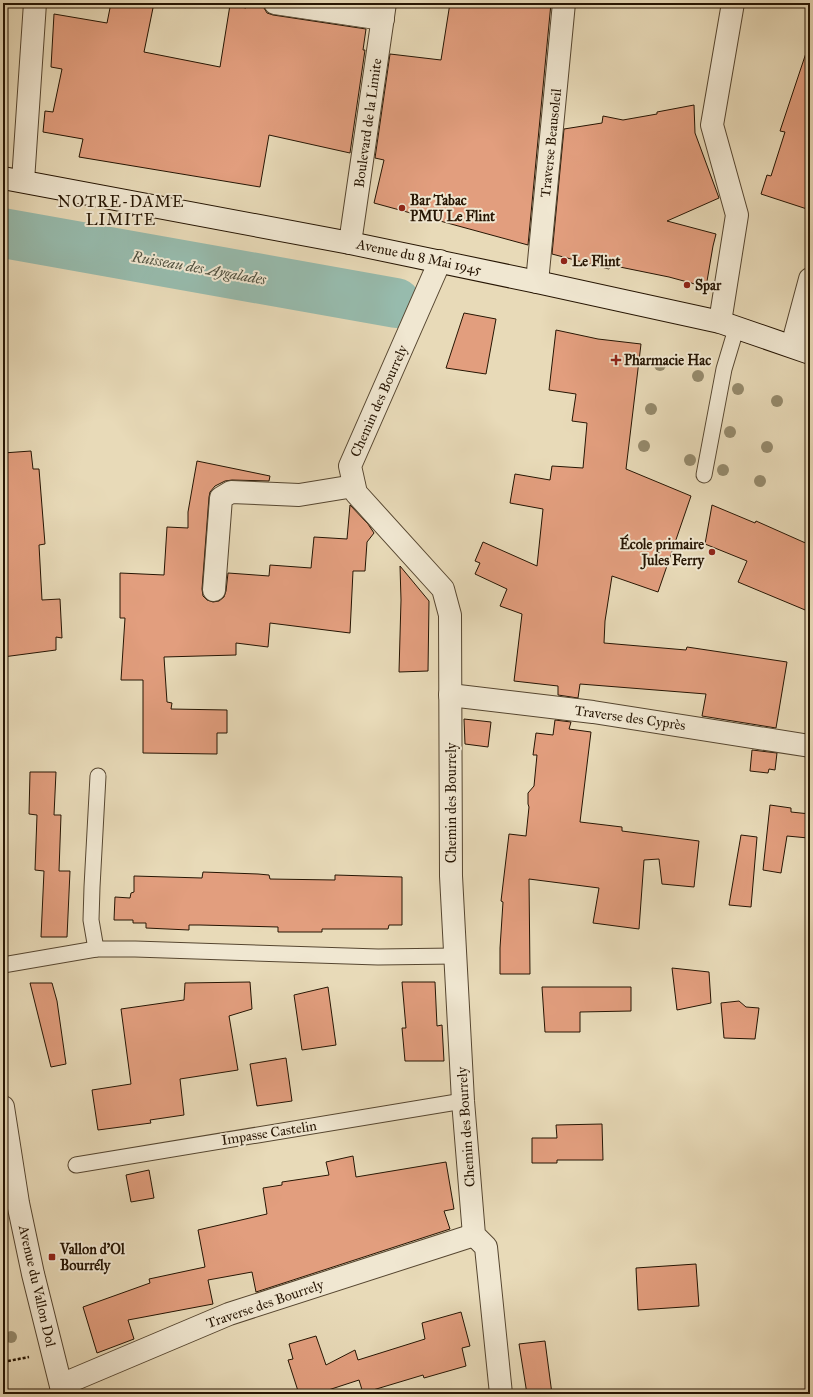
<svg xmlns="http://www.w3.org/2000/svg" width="813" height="1397" font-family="'IM FELL Great Primer',serif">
  <rect width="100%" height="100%" fill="#e8dab8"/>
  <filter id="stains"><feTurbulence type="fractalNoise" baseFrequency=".005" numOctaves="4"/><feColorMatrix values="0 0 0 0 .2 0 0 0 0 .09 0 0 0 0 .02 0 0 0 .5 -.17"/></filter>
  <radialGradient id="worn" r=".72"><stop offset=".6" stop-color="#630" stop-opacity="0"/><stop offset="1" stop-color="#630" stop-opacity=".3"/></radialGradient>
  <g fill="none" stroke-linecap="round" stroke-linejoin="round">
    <path stroke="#97bbad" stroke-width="50" d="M3,233l393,70"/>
  </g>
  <g fill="#e29e7e" stroke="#261503">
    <path d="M111,3h43l-10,49 76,15 10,-62 16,3v-5h17l1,5 3,5 6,2 93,14 -3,21h2l-15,103 -81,-18 -9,52 -181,-30 4,-18 -40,-7 2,-21 8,1 9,-43 -11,-2 3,-53 53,9z"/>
    <path d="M450,3h101l-23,242 -154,-42 10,-43 -9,-2 15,-104 51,6z"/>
    <path d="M806,53l4,1v156l-49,-16 6,-19 4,1 14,-44 -5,-1z"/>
    <path d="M694,105l1,28 24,65 -52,23 49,13 -3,12 -7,41 -37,-10 -59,-12 -1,4 -57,-15 12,-125 38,-6 1,-7 20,4 34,-6v-2z"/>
    <path d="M464,313l32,6 -10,55 -40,-6z"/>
    <path d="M556,330l42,9 43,5 -15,125 65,27 -33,96 -46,-16 -7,45 -1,22 82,7 1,-3 100,15 -11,66 -74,-12 4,-22 -126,-10 -2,14 -20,-3v-9l-44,-5 8,-67 -22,-8 7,-17 -32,-15 5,-11 -5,-2 8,-19 54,24 6,-57 -33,-6 5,-29 35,6 2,-14 31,2 4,-45 -15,-2 4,-27 -27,-4z"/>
    <path d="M31,451l2,18h6l6,75 -6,1 3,55 18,-1 2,39 -6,-1v13l-53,7v-204z"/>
    <path d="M197,461l73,15 -1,5 -37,-1 -7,1 -10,5 -5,6 -1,5 -7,92 1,7 4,4 6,2 6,-1 5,-4 2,-6 2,-18 41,3 1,-11 41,3 3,-31 33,2 3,-34 18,19 6,9 -7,9 -2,29h-12l-3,62 -80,-10 -2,24 -32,-4v12l-72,2 3,45 5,1 -1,6 56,1v23h-10v21l-74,-1v-73h-22l4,-62h-5v-45l44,2 3,-48 21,1v-16z"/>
    <path d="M712,505l43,18 1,-2 54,24v67l-72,-30 9,-21 -42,-17z"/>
    <path d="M400,566l29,35 -1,70 -29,1 2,-72z"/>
    <path d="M464,719l27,3 -3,25 -23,-3z"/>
    <path d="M555,720l16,2 -2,7 22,3 -11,90 42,5v4l77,10 -5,46 -32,-3 -3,-25 -15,1 -5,69 -46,-6 6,-35 -70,-9 1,95h-30v-26l3,-46 -2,-1 8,-67 17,2 3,-29 -1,-3v-11l6,-7 3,-31h-4l3,-22 17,2z"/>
    <path d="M752,750l25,3 -2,17 -6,-1 -1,4 -18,-2z"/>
    <path d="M30,772h26l-2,43h7l-2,56h11l-3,66h-26l3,-66 -9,-1 2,-55 -8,-1z"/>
    <path d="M770,805l21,3v4l19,2 -2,24 -21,-2 -6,37 -18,-3z"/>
    <path d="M741,835l16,2 -6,70 -22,-2z"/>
    <path d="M203,872l55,2 11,1 1,4 65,1v-5l67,2v48h-13l-1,4h-66v3h-44v-5l-78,-2h-11v5l-43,-2v-5h-13v-3h-19l1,-23 15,1 1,-5 3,-1v-16l68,2z"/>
    <path d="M672,968l37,4 2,31 -34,7z"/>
    <path d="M250,982l2,27 -23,7 9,54 -58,9 4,36 -34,5 1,3 -53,7 -6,-40 39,-6 -10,-75 63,-9 1,-17z"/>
    <path d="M402,982h33l2,44 5,-1 2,36h-39l-3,-33h4z"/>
    <path d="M30,983h22l5,18 9,63 -15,3z"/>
    <path d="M328,987l8,58 -34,5 -8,-55z"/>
    <path d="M542,987h89v24l-51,1v20h-35z"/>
    <path d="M739,1001l7,6 13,1 -4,31 -31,-1 -3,-35z"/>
    <path d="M286,1058l6,43 -35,5 -7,-42z"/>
    <path d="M602,1124l1,36h-46v3h-25v-25h25l-1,-13z"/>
    <path d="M353,1156l3,21 90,-15 8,47 -10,2 6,18 -194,63 -4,-20 -44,8 5,24 -85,16 6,19 -37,14 -14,-46 67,-24 -1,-4 56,-12 -7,-37 69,-16 -4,-26 19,-3v-3l47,-7 -3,-13z"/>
    <path d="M149,1170l5,28 -23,4 -5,-27z"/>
    <path d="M696,1264l3,42 -61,4 -2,-42z"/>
    <path d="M461,1312l9,34 -8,2 4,18 -42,12 -1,-3 -60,18 -4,-13 -43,14h-17l-11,-34 5,-1 -4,-15 27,-8 10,29 29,-15 3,10 67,-21 -3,-16z"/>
    <path d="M545,1341l7,53h-25l-8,-50z"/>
  </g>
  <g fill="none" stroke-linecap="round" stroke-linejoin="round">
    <g stroke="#564630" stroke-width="17">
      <g id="lane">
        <path d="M704,475l20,-106 12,-40"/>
        <path d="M96,949l-5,-29 1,-33 6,-111"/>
        <path d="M3,965l93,-16h39l243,8 77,-1"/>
        <path d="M76,1165l387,-64"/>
      </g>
    </g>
    <g stroke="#564630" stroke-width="24">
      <g id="street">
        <path d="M275,3l108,16"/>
        <path d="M23,181l12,-178"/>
        <path d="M350,243l35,-240"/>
        <path d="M440,261l-90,205 6,27 87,96 7,26 1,261 12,225 11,134 12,12 15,147"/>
        <path d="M537,282l27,-279"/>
        <path d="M720,322l17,-107 -25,-90 21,-122"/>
        <path d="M792,346l18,-67"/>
        <path d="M214,590l7,-92 10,-6 68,3 55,-9"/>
        <path d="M450,695l143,17 217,34"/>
        <path d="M3,1107l15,96 15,71 30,120"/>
        <path d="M61,1385l168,-71 245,-79"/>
      </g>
    </g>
    <g stroke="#261503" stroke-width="24">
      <path id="secondary" d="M3,178l347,65 187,39 183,40 90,31"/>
    </g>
    <path stroke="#261503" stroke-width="2.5" stroke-dasharray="3 2" stroke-linecap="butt" d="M3,1362l26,-5"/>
    <use href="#lane" stroke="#f0e7d1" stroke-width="15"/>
    <use href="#street" stroke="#f0e7d1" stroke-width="22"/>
    <use href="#secondary" stroke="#f0e7d1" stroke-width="22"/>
  </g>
  <g fill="#958a6c">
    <circle cx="660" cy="365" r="6"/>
    <circle cx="698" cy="376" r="6"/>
    <circle cx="738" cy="389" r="6"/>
    <circle cx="777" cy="401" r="6"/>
    <circle cx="651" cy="409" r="6"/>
    <circle cx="730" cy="432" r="6"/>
    <circle cx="644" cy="446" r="6"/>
    <circle cx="767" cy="447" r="6"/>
    <circle cx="690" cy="460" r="6"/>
    <circle cx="723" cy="470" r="6"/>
    <circle cx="760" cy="481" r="6"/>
    <circle cx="11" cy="1337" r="6"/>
  </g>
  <g fill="#8f2418" stroke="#f0e7d1" stroke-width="1.5">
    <circle cx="402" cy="208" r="4"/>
    <circle cx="564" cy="261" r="4"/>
    <circle cx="687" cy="285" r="4"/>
    <path d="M614 354h4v4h4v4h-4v4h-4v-4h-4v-4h4z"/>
    <circle cx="712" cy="552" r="4"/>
    <rect x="48" y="1253" width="8" height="8" rx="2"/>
  </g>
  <g text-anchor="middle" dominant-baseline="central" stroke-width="4" stroke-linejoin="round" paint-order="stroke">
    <g font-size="14" fill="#261503" stroke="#f0e7d1">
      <text transform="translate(368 123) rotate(-82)">Boulevard de la Limite</text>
      <text transform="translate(551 143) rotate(-84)">Traverse Beausoleil</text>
      <text transform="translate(419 257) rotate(12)">Avenue du 8 Mai 1945</text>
      <text transform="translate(379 401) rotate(-66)">Chemin des Bourrely</text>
      <text transform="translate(630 718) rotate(8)">Traverse des Cyprès</text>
      <text transform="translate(451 803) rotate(-90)">Chemin des Bourrely</text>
      <text transform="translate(466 1127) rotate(-94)">Chemin des Bourrely</text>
      <text transform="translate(269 1133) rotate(-9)">Impasse Castelin</text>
      <text transform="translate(37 1286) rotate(77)">Avenue du Vallon Dol</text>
      <text transform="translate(265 1304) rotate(-19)">Traverse des Bourrely</text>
    </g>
    <g font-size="14" font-weight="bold" fill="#261503" stroke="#f0e7d1" text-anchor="start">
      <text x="410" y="200">Bar Tabac<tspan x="410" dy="16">PMU Le Flint</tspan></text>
      <text x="572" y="261">Le Flint</text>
      <text x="695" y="285">Spar</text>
      <text x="624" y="360">Pharmacie Hac</text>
      <text x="704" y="544" text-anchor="end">École primaire<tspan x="704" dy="16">Jules Ferry</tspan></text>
      <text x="60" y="1249">Vallon d'Ol<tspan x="60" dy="16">Bourrély</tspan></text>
    </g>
    <g font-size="15" font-style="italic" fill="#4e4f3e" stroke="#f0e7d1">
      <text transform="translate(199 268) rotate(10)">Ruisseau des Aygalades</text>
    </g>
    <g font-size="16" letter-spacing="1" fill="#261503" stroke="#f0e7d1">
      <text x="121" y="201">NOTRE-DAME<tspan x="121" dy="18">LIMITE</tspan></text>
    </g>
  </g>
  <rect width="813" height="1397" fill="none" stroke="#e8dab8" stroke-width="16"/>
  <rect x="4" y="4" width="805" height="1389" fill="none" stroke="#261503" stroke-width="2"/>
  <rect x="8" y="8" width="797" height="1381" fill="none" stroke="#261503"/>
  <rect width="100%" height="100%" filter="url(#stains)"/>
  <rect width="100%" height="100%" fill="url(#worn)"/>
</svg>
